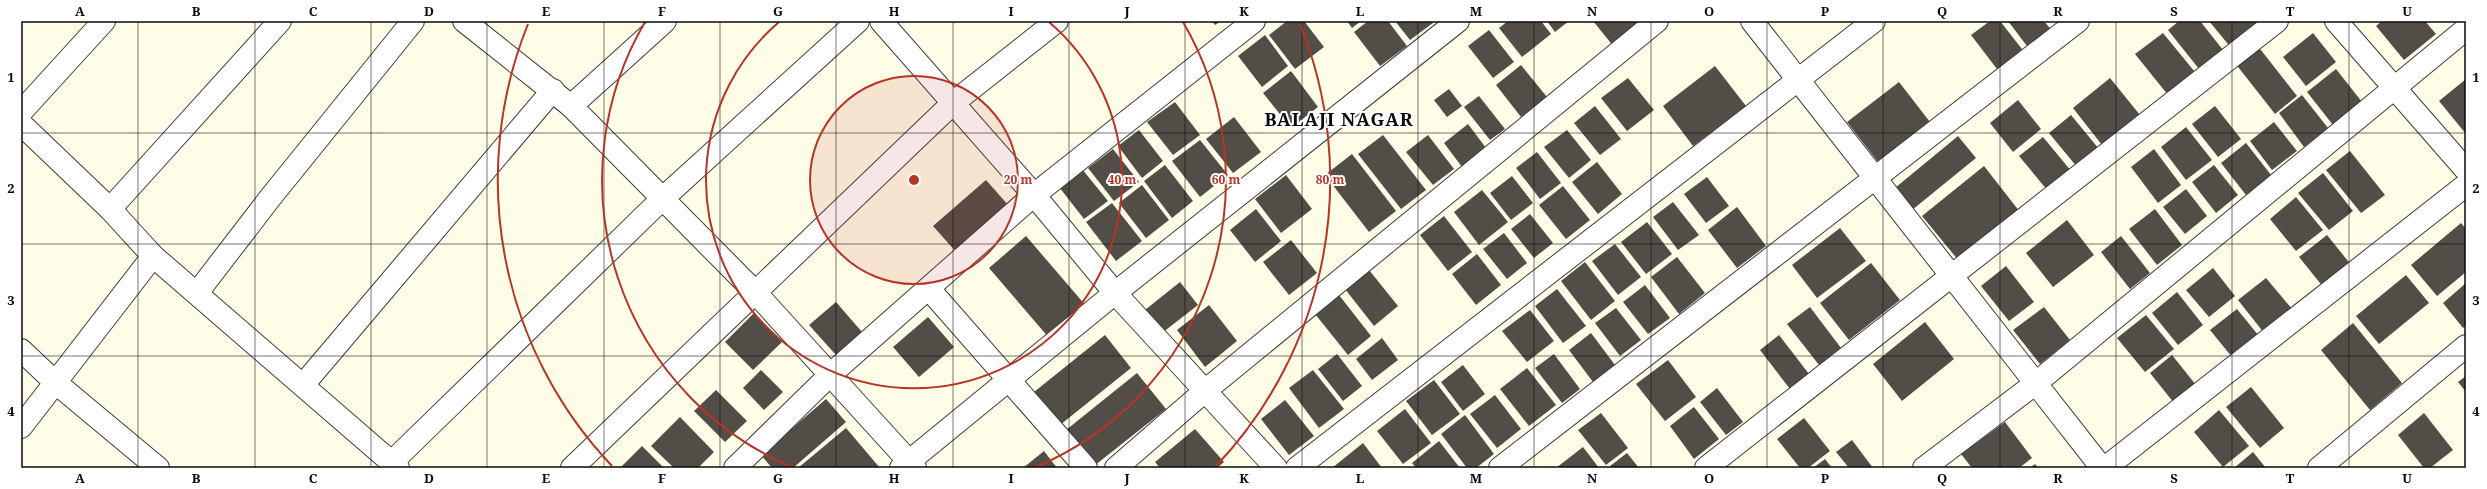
<svg xmlns="http://www.w3.org/2000/svg" width="2487" height="489" font-family="'Noto Serif',serif">
  <rect width="100%" height="100%" fill="#fffde8"/>
  <g fill="#534d47">
    <path d="M1212,21h9l-6,4z"/>
    <path d="M1287,21h17l20,26 -29,22 -26,-34z"/>
    <path d="M1347,21h14l-9,7z"/>
    <path d="M1368,21h20l19,25 -27,20 -26,-34z"/>
    <path d="M1395,21h37l1,2 -23,17z"/>
    <path d="M1508,21h33l10,13 -29,23 -23,-29z"/>
    <path d="M1547,21h22l-14,11z"/>
    <path d="M1593,21h41l5,6 -25,20z"/>
    <path d="M1990,21h10l25,32 -25,20 -29,-38z"/>
    <path d="M2008,21h36l9,11 -23,18z"/>
    <path d="M2179,21h21l27,34 -24,19 -35,-44z"/>
    <path d="M2209,21h58l-35,28z"/>
    <path d="M2382,21h43l11,13 -32,26 -28,-34z"/>
    <path d="M1489,30l25,32 -21,16 -25,-32z"/>
    <path d="M2163,33l36,44 -27,23 -37,-46z"/>
    <path d="M2313,33l23,29 -30,24 -23,-29z"/>
    <path d="M1265,35l23,31 -26,21 -24,-31z"/>
    <path d="M2257,45l40,51 -22,18 -40,-51z"/>
    <path d="M1521,65l26,32 -26,20 -25,-32z"/>
    <path d="M1715,66l31,40 -53,40 -30,-40z"/>
    <path d="M2336,69l26,33 -29,23 -26,-33z"/>
    <path d="M1291,71l27,36 -27,21 -28,-35z"/>
    <path d="M1628,78l26,32 -27,21 -26,-33z"/>
    <path d="M2110,78l30,37 -38,30 -29,-37z"/>
    <path d="M2466,79v55l-27,-33z"/>
    <path d="M1899,82l31,40 -52,40 -31,-40z"/>
    <path d="M1449,89l13,17 -15,11 -13,-17z"/>
    <path d="M2302,95l26,33 -24,19 -25,-34z"/>
    <path d="M1479,96l26,33 -15,11 -26,-33z"/>
    <path d="M2018,100l23,29 -28,23 -23,-29z"/>
    <path d="M1175,102l25,33 -27,20 -26,-33z"/>
    <path d="M1595,106l26,33 -21,16 -26,-32z"/>
    <path d="M2215,106l26,33 -23,18 -26,-33z"/>
    <path d="M2071,115l28,34 -22,18 -28,-34z"/>
    <path d="M1234,117l27,35 -28,21 -27,-34z"/>
    <path d="M2274,122l23,29 -25,19 -22,-29z"/>
    <path d="M1468,124l18,24 -24,19 -18,-24z"/>
    <path d="M2186,127l26,33 -26,20 -25,-33z"/>
    <path d="M1139,130l24,31 -21,17 -24,-32z"/>
    <path d="M1567,130l24,30 -22,18 -25,-31z"/>
    <path d="M1383,135l43,55 -25,19 -43,-55z"/>
    <path d="M1428,135l26,34 -21,16 -27,-33z"/>
    <path d="M1958,136l18,22 -64,52 -17,-22z"/>
    <path d="M2043,137l29,35 -24,19 -29,-35z"/>
    <path d="M1200,140l28,35 -28,22 -28,-36z"/>
    <path d="M2246,143l25,32 -25,20 -25,-32z"/>
    <path d="M1113,149l26,33 -25,19 -26,-33z"/>
    <path d="M2154,149l27,36 -23,18 -27,-36z"/>
    <path d="M2350,151l35,44 -24,18 -35,-43z"/>
    <path d="M1537,152l24,31 -21,16 -24,-31z"/>
    <path d="M1352,154l44,57 -27,21 -44,-57z"/>
    <path d="M1597,162l25,32 -24,20 -26,-32z"/>
    <path d="M1165,165l28,36 -21,17 -28,-37z"/>
    <path d="M2214,165l24,30 -22,18 -24,-31z"/>
    <path d="M1984,166l36,46 -61,49 -37,-45z"/>
    <path d="M1082,169l26,32 -24,18 -25,-32z"/>
    <path d="M2323,173l30,38 -24,19 -31,-37z"/>
    <path d="M1286,175l26,34 -31,24 -26,-34z"/>
    <path d="M1512,176l21,27 -22,17 -21,-27z"/>
    <path d="M1707,177l22,29 -23,17 -22,-29z"/>
    <path d="M986,180l23,26 -52,47 -24,-27z"/>
    <path d="M1142,185l27,35 -23,18 -27,-35z"/>
    <path d="M1563,186l27,34 -24,19 -27,-34z"/>
    <path d="M2186,189l21,27 -22,18 -22,-27z"/>
    <path d="M1482,190l26,32 -29,23 -25,-33z"/>
    <path d="M2296,197l27,33 -27,21 -26,-32z"/>
    <path d="M1673,202l26,33 -21,15 -25,-33z"/>
    <path d="M1112,203l30,38 -26,20 -30,-39z"/>
    <path d="M1737,207l29,39 -29,22 -29,-38z"/>
    <path d="M1256,209l25,32 -26,21 -25,-32z"/>
    <path d="M2155,209l27,36 -25,20 -28,-36z"/>
    <path d="M1530,214l23,29 -19,15 -23,-29z"/>
    <path d="M1444,216l28,36 -24,19 -28,-36z"/>
    <path d="M2067,220l27,35 -41,32 -27,-34z"/>
    <path d="M1647,222l25,32 -26,20 -25,-32z"/>
    <path d="M2461,223l5,6v43l-29,24 -26,-31z"/>
    <path d="M1840,228l26,33 -49,37 -25,-33z"/>
    <path d="M1504,233l23,30 -20,16 -24,-30z"/>
    <path d="M2327,235l25,31 -28,22 -25,-31z"/>
    <path d="M1026,236l61,71 -37,32 -61,-71z"/>
    <path d="M2121,236l29,37 -20,16 -29,-37z"/>
    <path d="M1291,240l26,33 -28,22 -26,-33z"/>
    <path d="M1615,244l26,33 -23,18 -26,-34z"/>
    <path d="M1477,254l24,31 -25,20 -24,-31z"/>
    <path d="M1677,257l28,36 -26,21 -28,-37z"/>
    <path d="M1585,262l30,39 -24,19 -30,-39z"/>
    <path d="M1871,263l29,37 -51,40 -29,-37z"/>
    <path d="M2006,266l28,36 -25,19 -28,-35z"/>
    <path d="M2213,268l22,28 -26,21 -23,-27z"/>
    <path d="M1369,270l29,36 -24,20 -29,-37z"/>
    <path d="M2406,275l23,28 -50,41 -23,-28z"/>
    <path d="M2266,278l31,37 -29,23 -30,-38z"/>
    <path d="M1180,282l18,23 -36,28 -17,-23z"/>
    <path d="M2466,283v43l-3,2 -20,-25z"/>
    <path d="M1645,285l25,33 -22,16 -25,-32z"/>
    <path d="M1557,289l29,37 -23,17 -28,-37z"/>
    <path d="M2177,292l26,33 -25,20 -26,-32z"/>
    <path d="M1339,295l32,41 -23,19 -33,-41z"/>
    <path d="M836,302l26,30 -26,23 -27,-30z"/>
    <path d="M1209,305l28,36 -32,26 -28,-37z"/>
    <path d="M1810,307l31,41 -22,17 -32,-41z"/>
    <path d="M2044,307l26,33 -30,24 -27,-34z"/>
    <path d="M1616,308l25,32 -21,16 -25,-33z"/>
    <path d="M2237,309l26,32 -27,21 -26,-32z"/>
    <path d="M1530,310l24,31 -27,21 -25,-31z"/>
    <path d="M754,313l28,29 -29,28 -28,-28z"/>
    <path d="M2146,315l28,34 -29,23 -28,-34z"/>
    <path d="M928,317l26,30 -35,30 -26,-30z"/>
    <path d="M1925,322l29,37 -52,42 -29,-37z"/>
    <path d="M2353,323l49,60 -32,27 -49,-60z"/>
    <path d="M1591,333l24,32 -22,17 -24,-32z"/>
    <path d="M1105,335l26,33 -71,57 -26,-33z"/>
    <path d="M1779,335l30,39 -19,15 -30,-39z"/>
    <path d="M1382,338l16,22 -26,20 -16,-21z"/>
    <path d="M1337,354l25,32 -19,15 -25,-32z"/>
    <path d="M1554,354l26,35 -18,14 -27,-35z"/>
    <path d="M2172,355l28,35 -22,18 -28,-35z"/>
    <path d="M1668,360l28,37 -31,24 -29,-37z"/>
    <path d="M1463,365l22,29 -22,17 -22,-29z"/>
    <path d="M1527,368l29,37 -27,21 -29,-37z"/>
    <path d="M761,370l22,22 -19,18 -21,-22z"/>
    <path d="M1313,370l31,39 -25,19 -30,-40z"/>
    <path d="M1137,373l29,36 -72,57 -28,-36z"/>
    <path d="M2466,376v16l-8,-10z"/>
    <path d="M1434,380l26,34 -28,21 -26,-34z"/>
    <path d="M2251,387l33,41 -24,20 -34,-41z"/>
    <path d="M1717,388l26,34 -17,13 -26,-33z"/>
    <path d="M716,390l31,31 -22,21 -31,-31z"/>
    <path d="M1495,395l26,34 -24,19 -27,-34z"/>
    <path d="M826,399l20,23 -53,46h-21l-11,-13z"/>
    <path d="M1285,400l29,36 -25,19 -28,-36z"/>
    <path d="M1694,407l25,32 -25,20 -24,-33z"/>
    <path d="M1405,409l26,34 -28,21 -26,-33z"/>
    <path d="M2219,410l30,36 -26,21 -29,-35z"/>
    <path d="M1601,413l27,35 -22,17 -28,-35z"/>
    <path d="M2424,413l29,37 -23,18h-6l-26,-33z"/>
    <path d="M1465,415l29,39 -18,14h-9l-26,-34z"/>
    <path d="M680,417l34,35 -16,16h-24l-23,-22z"/>
    <path d="M1804,418l26,33 -22,17h-8l-23,-29z"/>
    <path d="M2005,422l27,36 -13,10h-47l-11,-14z"/>
    <path d="M846,428l34,40h-82z"/>
    <path d="M1195,429l29,33 -7,6h-57l-5,-6z"/>
    <path d="M1852,440l21,28h-24l-13,-16z"/>
    <path d="M1439,441l21,27h-44l-4,-5z"/>
    <path d="M1363,443l19,25h-50z"/>
    <path d="M642,446l22,22h-44z"/>
    <path d="M1583,447l16,21h-43z"/>
    <path d="M1044,451l13,17h-34z"/>
    <path d="M2253,452l13,16h-32z"/>
    <path d="M1627,453l12,15h-27l-2,-2z"/>
    <path d="M1825,459l7,9h-19z"/>
    <path d="M2035,464l3,4h-8z"/>
  </g>
  <g fill="none" stroke-linecap="round" stroke-linejoin="round">
    <g stroke="#3d3d3d" stroke-width="24">
      <g id="street">
        <path d="M464,21l107,85 183,185 161,177"/>
        <path d="M881,21l153,174 81,98 161,175"/>
        <path d="M1752,21l350,447"/>
        <path d="M2336,21l130,149"/>
        <path d="M571,106l94,-85"/>
        <path d="M21,112l83,-91"/>
        <path d="M21,124l89,85 43,47 245,212"/>
        <path d="M110,209l170,-188"/>
        <path d="M929,289l157,179"/>
        <path d="M197,293l73,-95 143,-177"/>
        <path d="M21,350l35,33 102,85"/>
        <path d="M303,385l250,-295"/>
        <path d="M21,427l132,-171"/>
        <path d="M392,462l269,-262 197,-179"/>
        <path d="M572,468l381,-365 104,-82"/>
        <path d="M735,468l96,-94 203,-179 220,-174"/>
        <path d="M901,468l214,-175 343,-272"/>
        <path d="M1116,468l90,-78 451,-369"/>
        <path d="M1297,468l577,-447"/>
        <path d="M1500,468l578,-447"/>
        <path d="M1706,468l571,-447"/>
        <path d="M1924,468l112,-85 430,-354"/>
        <path d="M2105,468l361,-283"/>
        <path d="M2319,468l147,-122"/>
      </g>
    </g>
    <use href="#street" stroke="#fff" stroke-width="22"/>
  </g>
  <path fill="none" stroke="#0a0a0a" stroke-width="1" stroke-opacity="0.55" d="M138,21v447M255,21v447M371,21v447M487,21v447M604,21v447M720,21v447M836,21v447M953,21v447M1069,21v447M1185,21v447M1302,21v447M1418,21v447M1534,21v447M1651,21v447M1767,21v447M1883,21v447M2000,21v447M2116,21v447M2232,21v447M2349,21v447M21,133h2445M21,244h2445M21,356h2445"/>
  <circle cx="914" cy="180" r="104" fill="#b73426" fill-opacity=".12"/>
  <g fill="none" stroke="#b73426" stroke-width="2">
    <circle cx="914" cy="180" r="104"/>
    <path d="M1049 22A208 208 0 1 1 779 22"/>
    <path d="M792 467A312 312 0 0 1 645 22M1183 22A312 312 0 0 1 1036 467"/>
    <path d="M612 466A416 416 0 0 1 528 24M1300 24A416 416 0 0 1 1216 466"/>
  </g>
  <g text-anchor="middle" dominant-baseline="central" stroke-width="4" stroke-linejoin="round" paint-order="stroke">
    <g font-size="18" font-weight="bold" letter-spacing="1" fill="#0a0a0a" stroke="#fff">
      <text x="1339" y="119">BALAJI NAGAR</text>
    </g>
  </g>
  <circle cx="914" cy="180" r="6" fill="#b73426" stroke="#fff" stroke-width="2"/>
  <g font-size="12" text-anchor="middle" font-weight="bold" fill="#b73426" stroke="#fff" stroke-width="4" stroke-linejoin="round" paint-order="stroke">
    <text x="1018" y="184">20 m</text>
    <text x="1122" y="184">40 m</text>
    <text x="1226" y="184">60 m</text>
    <text x="1330" y="184">80 m</text>
  </g>
  <rect width="2487" height="489" fill="none" stroke="#ffffff" stroke-width="44"/>
  <rect x="22" y="22" width="2443" height="445" fill="none" stroke="#0a0a0a" stroke-width="1.5"/>
  <g font-size="13" text-anchor="middle" font-weight="bold" fill="#0a0a0a">
    <text x="80" y="16">A</text>
    <text x="196" y="16">B</text>
    <text x="313" y="16">C</text>
    <text x="429" y="16">D</text>
    <text x="546" y="16">E</text>
    <text x="662" y="16">F</text>
    <text x="778" y="16">G</text>
    <text x="894" y="16">H</text>
    <text x="1011" y="16">I</text>
    <text x="1127" y="16">J</text>
    <text x="1244" y="16">K</text>
    <text x="1360" y="16">L</text>
    <text x="1476" y="16">M</text>
    <text x="1592" y="16">N</text>
    <text x="1709" y="16">O</text>
    <text x="1825" y="16">P</text>
    <text x="1942" y="16">Q</text>
    <text x="2058" y="16">R</text>
    <text x="2174" y="16">S</text>
    <text x="2290" y="16">T</text>
    <text x="2407" y="16">U</text>
    <text x="11" y="82">1</text>
    <text x="2476" y="82">1</text>
    <text x="11" y="193">2</text>
    <text x="2476" y="193">2</text>
    <text x="11" y="305">3</text>
    <text x="2476" y="305">3</text>
    <text x="11" y="416">4</text>
    <text x="2476" y="416">4</text>
    <text x="80" y="483">A</text>
    <text x="196" y="483">B</text>
    <text x="313" y="483">C</text>
    <text x="429" y="483">D</text>
    <text x="546" y="483">E</text>
    <text x="662" y="483">F</text>
    <text x="778" y="483">G</text>
    <text x="894" y="483">H</text>
    <text x="1011" y="483">I</text>
    <text x="1127" y="483">J</text>
    <text x="1244" y="483">K</text>
    <text x="1360" y="483">L</text>
    <text x="1476" y="483">M</text>
    <text x="1592" y="483">N</text>
    <text x="1709" y="483">O</text>
    <text x="1825" y="483">P</text>
    <text x="1942" y="483">Q</text>
    <text x="2058" y="483">R</text>
    <text x="2174" y="483">S</text>
    <text x="2290" y="483">T</text>
    <text x="2407" y="483">U</text>
  </g>
</svg>
